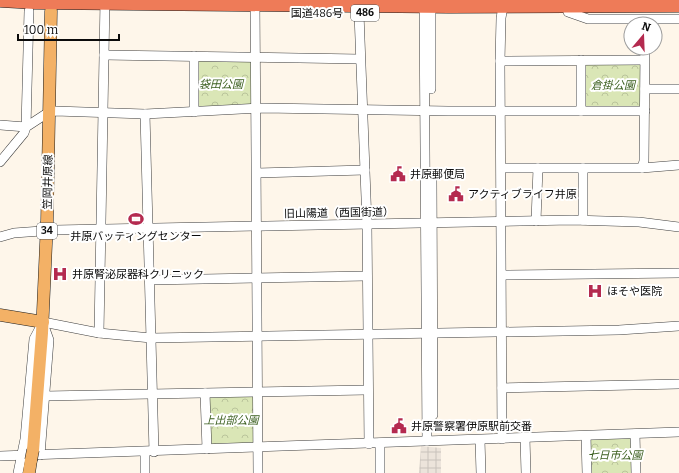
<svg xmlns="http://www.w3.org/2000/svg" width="679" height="473" font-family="Bitter,'Noto Sans JP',serif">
  <defs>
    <pattern id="park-crowns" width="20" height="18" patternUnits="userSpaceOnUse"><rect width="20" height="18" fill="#dae6b6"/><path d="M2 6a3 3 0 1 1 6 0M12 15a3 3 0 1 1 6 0" fill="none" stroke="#bac49b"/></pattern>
    <pattern id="plaza-grid" width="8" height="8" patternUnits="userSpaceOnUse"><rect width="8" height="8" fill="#ece4db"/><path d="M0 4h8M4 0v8" fill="none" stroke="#c9c2bb"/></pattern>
  </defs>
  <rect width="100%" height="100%" fill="#fef6ea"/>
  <g fill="url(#park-crowns)">
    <path d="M197,60h53l2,4v41l-56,2z"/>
    <path d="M584,62h53l4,4v41l-56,1z"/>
    <path d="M251,395l3,3 1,44 -3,2 -41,1 -3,-47 2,-2z"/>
    <path d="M633,437l1,36h-45l-1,-35z"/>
  </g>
  <path fill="url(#plaza-grid)" d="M421,446l20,2v25h-22z"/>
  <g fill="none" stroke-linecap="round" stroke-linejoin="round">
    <g stroke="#3e3e3e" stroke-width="10">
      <g id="minor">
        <path d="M255,0l3,473"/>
        <path d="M424,1l3,440"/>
        <path d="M568,12l20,7h91"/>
        <path d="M359,13l8,211 2,220"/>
        <path d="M104,55l256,4"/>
        <path d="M581,60v51"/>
        <path d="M500,61l144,-1"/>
        <path d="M431,89v-88"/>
        <path d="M645,89h34"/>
        <path d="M194,112v-56"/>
        <path d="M145,114l9,338"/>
        <path d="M0,125l26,2 3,-116"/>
        <path d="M0,162l24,-29 2,-6 23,-15 6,-1 90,3 118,-6 185,3h197"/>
        <path d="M502,168h140l37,-3"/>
        <path d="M583,168v52"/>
        <path d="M642,168l2,-7 1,-113"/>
        <path d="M257,173l108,-3"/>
        <path d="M432,179l1,236"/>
        <path d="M536,221l2,-53"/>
        <path d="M0,237l14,-4 41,-3 517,-10 67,2 40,5"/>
        <path d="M502,275l177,-2"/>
        <path d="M150,280l217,-4"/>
        <path d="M43,322l56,11 52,5 468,-8 60,-4"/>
        <path d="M99,333l6,-333"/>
        <path d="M502,388l177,-4"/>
        <path d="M205,393l2,56"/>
        <path d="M45,396l322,-6"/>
        <path d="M635,434l1,39"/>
        <path d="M586,436l1,37"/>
        <path d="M525,438l1,35"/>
        <path d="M502,439l-2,-378 1,-43 3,-17"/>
        <path d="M480,440l1,33"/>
        <path d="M380,443v30"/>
        <path d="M145,452v21"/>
        <path d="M40,455l9,-115 -5,-14"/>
        <path d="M0,456l679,-24"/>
        <path d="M18,473l7,-34 9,-100 7,-13"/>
      </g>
    </g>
    <g stroke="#1c1c1c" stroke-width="13">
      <g id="major">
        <path d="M0,315l43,7"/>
        <path d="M33,450l9,-117 5,-111 4,-211"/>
        <path d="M29,473l2,-13"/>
      </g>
    </g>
    <g stroke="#1c1c1c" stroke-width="15">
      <path id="highway" d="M0,0l35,2 414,4 230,-1"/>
    </g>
    <use href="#minor" stroke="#fff" stroke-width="9"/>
    <use href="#major" stroke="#f3b166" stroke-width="12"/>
    <use href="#highway" stroke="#ee7b58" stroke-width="14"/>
    <g stroke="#1c1c1c" stroke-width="13" stroke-linecap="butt">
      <path id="major-bridge" d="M31,460l2,-10"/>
    </g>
    <use href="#major-bridge" stroke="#f3b166" stroke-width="12"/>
  </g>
  <defs>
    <g id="civic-bare" transform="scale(1.2)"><path d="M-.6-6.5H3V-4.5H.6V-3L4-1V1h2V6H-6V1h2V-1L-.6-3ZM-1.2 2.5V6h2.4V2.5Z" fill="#b42a4f" stroke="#fff" stroke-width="2.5" paint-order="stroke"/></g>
    <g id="stadium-bare" transform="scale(1.2)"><path d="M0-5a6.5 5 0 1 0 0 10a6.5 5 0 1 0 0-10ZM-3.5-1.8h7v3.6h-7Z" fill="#b42a4f" stroke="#fff" stroke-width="2.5" paint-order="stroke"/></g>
    <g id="hospital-bare" transform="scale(1.2)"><path d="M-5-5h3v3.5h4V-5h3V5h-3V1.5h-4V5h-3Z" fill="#b42a4f" stroke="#fff" stroke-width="2.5" paint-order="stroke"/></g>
  </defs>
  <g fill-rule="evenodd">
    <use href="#civic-bare" x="398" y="174"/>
    <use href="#civic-bare" x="456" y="194"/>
    <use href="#stadium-bare" x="136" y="219"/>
    <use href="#hospital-bare" x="60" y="274"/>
    <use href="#hospital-bare" x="595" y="291"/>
    <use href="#civic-bare" x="399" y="426"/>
  </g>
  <g text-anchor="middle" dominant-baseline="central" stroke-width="4" stroke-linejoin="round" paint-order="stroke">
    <g fill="#fff" stroke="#545454" stroke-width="1">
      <rect x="351" y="5" width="28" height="16" rx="3"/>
      <rect x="37" y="223" width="20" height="16" rx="3"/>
    </g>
    <g font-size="10" font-weight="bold" fill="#0b0b0b">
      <text x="365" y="13">486</text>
      <text x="47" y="231">34</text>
    </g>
    <g font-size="11" fill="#0b0b0b" stroke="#fff">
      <text x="317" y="13">国道486号</text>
      <text transform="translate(48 182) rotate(-89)">笠岡井原線</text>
      <text transform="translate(339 213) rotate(-1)">旧山陽道（西国街道）</text>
    </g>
    <g font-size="11" font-style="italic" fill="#3b5f1f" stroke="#fff">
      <text x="221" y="84">袋田公園</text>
      <text x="613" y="85">倉掛公園</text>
      <text x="231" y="420">上出部公園</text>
      <text x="615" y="455">七日市公園</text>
    </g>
    <g font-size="11" fill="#0b0b0b" stroke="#fff" text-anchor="start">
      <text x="410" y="174">井原郵便局</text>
      <text x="468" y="194">アクティブライフ井原</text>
      <text x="136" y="236" text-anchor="middle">井原バッティングセンター</text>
      <text x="72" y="274">井原腎泌尿器科クリニック</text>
      <text x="607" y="291">ほそや医院</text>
      <text x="411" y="426">井原警察署伊原駅前交番</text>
    </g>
  </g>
  <g transform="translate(643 36) rotate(19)"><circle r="19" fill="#ffffff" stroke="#9d9d9d"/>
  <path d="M0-3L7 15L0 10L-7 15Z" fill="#b42a4f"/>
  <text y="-6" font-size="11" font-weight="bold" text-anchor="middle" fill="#0b0b0b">N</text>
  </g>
  <path d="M18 34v6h101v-6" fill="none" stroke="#0b0b0b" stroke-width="2"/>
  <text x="24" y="34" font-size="12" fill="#0b0b0b" stroke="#ffffff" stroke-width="3" paint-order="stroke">100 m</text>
</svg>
